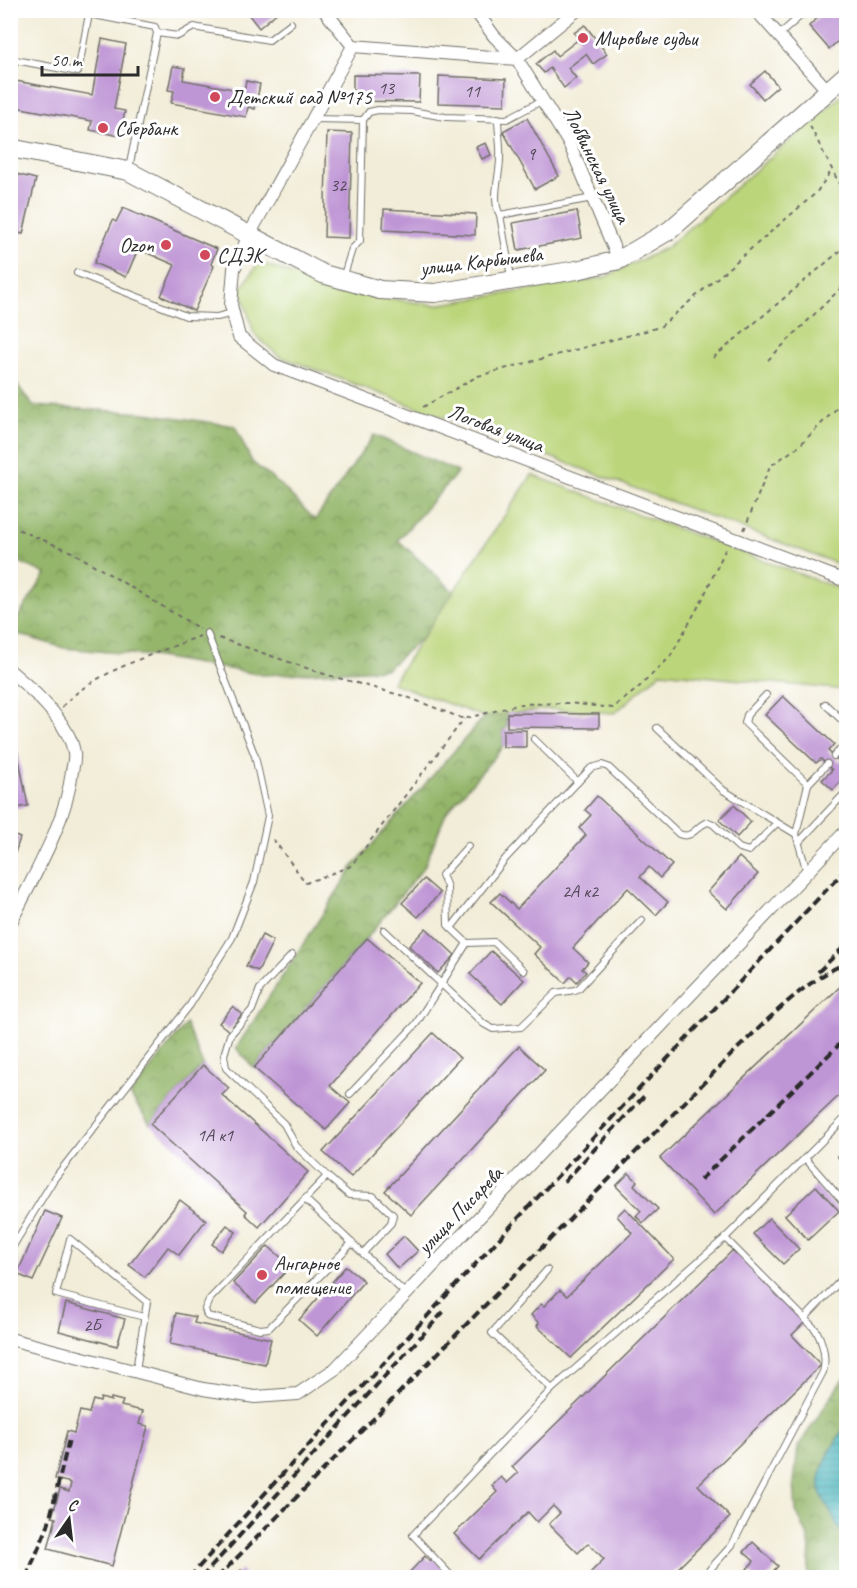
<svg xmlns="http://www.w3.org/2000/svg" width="857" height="1588" font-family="Caveat,sans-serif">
  <defs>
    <pattern id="forest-crowns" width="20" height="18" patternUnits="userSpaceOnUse" patternTransform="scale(1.5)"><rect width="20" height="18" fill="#94b66a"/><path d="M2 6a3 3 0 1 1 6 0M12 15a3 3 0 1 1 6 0" fill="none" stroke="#799457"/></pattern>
    <pattern id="water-rules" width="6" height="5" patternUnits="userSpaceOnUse" patternTransform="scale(1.5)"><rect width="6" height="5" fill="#45b4bc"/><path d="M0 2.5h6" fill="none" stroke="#3a9399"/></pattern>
  </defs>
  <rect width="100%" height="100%" fill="#fff"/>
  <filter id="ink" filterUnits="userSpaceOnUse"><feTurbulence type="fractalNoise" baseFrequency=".0167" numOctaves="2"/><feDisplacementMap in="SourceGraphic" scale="12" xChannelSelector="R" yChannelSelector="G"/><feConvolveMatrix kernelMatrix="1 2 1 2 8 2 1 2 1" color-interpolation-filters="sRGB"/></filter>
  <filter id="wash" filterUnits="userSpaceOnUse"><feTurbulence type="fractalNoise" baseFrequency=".008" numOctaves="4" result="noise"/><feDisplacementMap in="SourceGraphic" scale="24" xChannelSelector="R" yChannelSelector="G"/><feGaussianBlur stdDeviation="1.35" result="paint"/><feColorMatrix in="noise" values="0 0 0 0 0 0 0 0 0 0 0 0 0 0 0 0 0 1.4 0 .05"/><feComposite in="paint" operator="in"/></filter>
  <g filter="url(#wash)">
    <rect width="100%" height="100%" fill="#f2edd8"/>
    <g fill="url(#forest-crowns)" stroke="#60704a" stroke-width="1.5">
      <path d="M10,375l23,31 112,7 90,13 17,36 32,26 31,32 59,-85 84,37 -60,68 66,61 -78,68 -123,6 -111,-19 -88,-8 -53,-16v-4l35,-54 -35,-16z"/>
      <path d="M507,713v14l-4,3v17l-57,66 -22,54 -57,71 -113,130 -18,-20 119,-184 129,-147z"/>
      <path d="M186,1024l17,41 -53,59 -20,-29z"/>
      <path d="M846,1374v51l-12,19 -14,46 26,52v35h-38l2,-29 -3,-14 -11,-23 -2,-28 4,-36z"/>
    </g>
    <g fill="#bbd57a" stroke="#738052" stroke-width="1.5">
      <path d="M846,92v475l-567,-211 -25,-22 -13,-45 18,-27 78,29 98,14 168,-27 63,-30z"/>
      <path d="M532,475l314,116v99l-185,-18 -46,41 -67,-4 -64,8 -92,-34z"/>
    </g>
    <path fill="url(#water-rules)" stroke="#387074" stroke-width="1.5" d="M846,1425l-1,51 1,66c-5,-12 -23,-41 -26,-51 -4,-21 16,-50 26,-66z"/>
    <g id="blocks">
      <g fill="#bf96d5">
        <path d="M245,10h35l-21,18z"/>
        <path d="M826,10h20v24l-17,15 -20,-23z"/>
        <path d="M585,25l22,29 -14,10 -7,-10 -18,14 8,10 -12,10 -14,-20 -6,5 -8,-9 17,-14 4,6 22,-17 -5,-6z"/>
        <path d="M102,39l24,5 -12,65 11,2 -5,25 -30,-6 2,-9 -82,-15v-26l82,15z"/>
        <path d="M173,66l12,2 -2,12 61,11 2,-10 14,3 -5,25 -7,-2 -2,10 -75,-14 3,-12 -6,-1z"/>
        <path d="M765,71l13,15 -15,13 -13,-15z"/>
        <path d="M353,75l67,1 -1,26 -66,-1z"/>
        <path d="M439,76l67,3 -1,26 -67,-2z"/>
        <path d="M527,118l32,58 -24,13 -32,-58z"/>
        <path d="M327,132l25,1 -3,105 -25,-1z"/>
        <path d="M486,143l5,12 -9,4 -6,-12z"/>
        <path d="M16,174l20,5 -13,55 -13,-3v-35z"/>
        <path d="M123,208l94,41 -6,15 3,2 -20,45 -33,-15 14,-31 -37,-16 -12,28 -32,-14 19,-43 3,2z"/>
        <path d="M384,209l92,5 -1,21 -92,-5z"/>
        <path d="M577,211l5,27 -64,12 -5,-27z"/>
        <path d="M783,696l51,48 -6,7 12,11 6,-7v21l-13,14 -11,-10 10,-10 -11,-11 -5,4 -51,-48z"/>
        <path d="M507,713l92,1v14l-92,-1z"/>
        <path d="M12,723l16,83 -18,3v-85z"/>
        <rect x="503" y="730" width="23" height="17"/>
        <path d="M597,796l75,69 -12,13 -11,-11 -9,10 28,25 -12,13 -28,-27 -55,60 15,14 -6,7 4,3 -9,10 -6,-6 -6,7 -31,-29 6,-7 -49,-45 9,-9 17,16 69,-74 -7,-7 12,-13 -6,-5z"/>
        <path d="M734,805l17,17 -14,15 -18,-17z"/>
        <path d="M10,834l10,4 -9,27h-1z"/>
        <path d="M739,857l19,17 -31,35 -19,-17z"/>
        <path d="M424,879l16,14 -22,24 -16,-14z"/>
        <path d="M426,928l29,27 -17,18 -29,-27z"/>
        <path d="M262,935l11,6 -15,30 -12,-5z"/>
        <path d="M367,938l53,45 -90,103 20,17 -24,27 -72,-62z"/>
        <path d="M491,951l33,29 -22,24 -32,-30z"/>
        <path d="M846,981v108l-132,126 -54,-57z"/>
        <path d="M233,1006l9,8 -13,17 -10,-8z"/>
        <path d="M433,1033l27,25 -109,119 -28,-25z"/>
        <path d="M519,1046l26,24 -134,145 -26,-24z"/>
        <path d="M203,1065l26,23 -7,7 86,77 -49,55 -14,-13 2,-3 -97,-87z"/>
        <path d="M846,1147v20l-9,-11z"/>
        <path d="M629,1173l8,8 -3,4 24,24 -15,14 -7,-7 5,-5 -25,-25z"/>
        <path d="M816,1186l23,25 -31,29 -23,-25z"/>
        <path d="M180,1200l26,20 -27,35 -11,-8 -23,30 -16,-12z"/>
        <path d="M625,1208l49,51 -103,99 -34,-32 2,-3 -8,-8 10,-11 3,2 16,-16 7,6 65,-63 -15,-17z"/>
        <path d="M45,1211l17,7 -29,63 -16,-7z"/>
        <path d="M769,1218l30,31 -16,15 -30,-30z"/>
        <path d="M227,1225l9,7 -15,19 -9,-7z"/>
        <path d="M404,1236l14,15 -20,18 -13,-15z"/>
        <path d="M268,1246l23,20 -35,37 -23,-20z"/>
        <path d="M733,1250l72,72 -13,13 29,30 -123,120 32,32 -62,61h-83l19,-19 -16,-16 -10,10 -29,-29 11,-11 -7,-7 -16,16 -9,-10 -49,47 -25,-25 43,-42 -5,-6 9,-9 6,6 11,-10 -6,-6z"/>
        <path d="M346,1266l18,15 -47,55 -18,-16z"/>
        <path d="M66,1303l59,16 -8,27 -58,-15z"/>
        <path d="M176,1313l20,4 -2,6 77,16 -6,25 -95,-20z"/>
        <path d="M101,1398l10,3v-3l12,3 -2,5 22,5 -4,13 9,2 -36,140 -64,-17 8,-31 -4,-1 8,-28 9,3 2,-9 -16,-4 12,-48 7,2 6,-22 9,2 4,-13 7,2z"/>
        <path d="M10,1538l5,10 -4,16h-1z"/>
        <path d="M753,1542l25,24 -11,12h-12l-8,-9 7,-8 -10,-9z"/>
        <path d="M425,1556l5,5 3,-4 12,13 -4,4 3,4h-40z"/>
        <path d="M241,1570l6,8h-16z"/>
      </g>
    </g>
  </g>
  <g filter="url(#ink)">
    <use href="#blocks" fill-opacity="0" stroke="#716f68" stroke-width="1.5"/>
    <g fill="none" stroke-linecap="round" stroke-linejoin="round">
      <g stroke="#716f68" stroke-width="8">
        <g id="lane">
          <path d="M157,33l21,3 16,-9 5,1 70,12 22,-17"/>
          <path d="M779,35l28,-25"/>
          <path d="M10,59l68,13 11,-58 66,13 2,6 -28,135"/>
          <path d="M498,118c0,14 3,27 2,40 0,19 -9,40 0,57"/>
          <path d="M314,119l49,1 -3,121 -8,8 -9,29"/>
          <path d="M363,120l6,-8 9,-2 34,1 33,6 62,2 36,-19"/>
          <path d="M10,170l5,-17"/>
          <path d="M77,273l109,43 31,1 16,-4"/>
          <path d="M511,277l-11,-62 93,-17"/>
          <path d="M766,695l-19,20 -2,8 63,61"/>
          <path d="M825,704l21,20"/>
          <path d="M657,728l66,62 73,44"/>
          <path d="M534,739l44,43"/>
          <path d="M834,756l12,-13"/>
          <path d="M799,842l47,-50"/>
          <path d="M807,872l-11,-38 12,-50 19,-20"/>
          <path d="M451,928l-3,-3 -1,-38 -5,-12 26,-29"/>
          <path d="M384,930l100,94 9,5 28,-2 35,-34 19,-3 4,-2 63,-68"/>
          <path d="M467,943l27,-1 30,29"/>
          <path d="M292,955l-32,34 -8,21 -22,25 -6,20 2,13 58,56 12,22 31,30 -22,23 101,95"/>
          <path d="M350,1094l66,-70 51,-81 -16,-15 55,-70 85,-90 11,-3 6,2 71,67c14,6 17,-9 29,-12l5,2 26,24 10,3 28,-28"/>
          <path d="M805,1158l41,47"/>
          <path d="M327,1176l22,19 24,1 20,19 -2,8 -28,30"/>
          <path d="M305,1199l-96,101 -4,9 2,7 53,13 9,-1 83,-85"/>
          <path d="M10,1251l44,-72 136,-174 42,-67 22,-56 14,-66 -13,-60 -48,-123"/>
          <path d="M547,1270l-55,63 60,56"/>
          <path d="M805,1318l41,-43"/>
          <path d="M136,1370l11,-68 -77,-63 -14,55 88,23"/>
          <path d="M453,1578l-40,-43 139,-146 173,-151 121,-121"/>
          <path d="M702,1578l30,-33 91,-173c4,-15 0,-29 -7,-42l-91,-92"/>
        </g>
      </g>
      <g stroke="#716f68" stroke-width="14">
        <g id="street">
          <path d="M324,10l29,36 164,13 52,84 50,117"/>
          <path d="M475,10l19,26 23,23 60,-49"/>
          <path d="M756,10l72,81"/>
          <path d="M353,46l-104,189 -15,34 -3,36 8,32 35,28 572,216"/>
          <path d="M10,671c23,19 60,52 64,82 1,6 -1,13 -2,18 -6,53 -39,105 -62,153"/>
          <path d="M10,1339l193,50 52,8 43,-3 37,-25 511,-538"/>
        </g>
      </g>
      <g stroke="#716f68" stroke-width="20">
        <path id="secondary" d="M10,148l118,23 195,103 57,16 55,3 142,-23 42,-10 51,-30 176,-155"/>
      </g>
      <g stroke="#716f68" stroke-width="2" stroke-dasharray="4.5 4.5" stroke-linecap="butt">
        <path d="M810,126l36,71"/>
        <path d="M713,358l133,-112"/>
        <path d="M768,360l73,-72 5,-21"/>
        <path d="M423,407l55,-31 182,-49 156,-134 16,-23"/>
        <path d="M10,526l64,27 126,76"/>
        <path d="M744,530l26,-64 28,-19 48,-48"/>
        <path d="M219,638l105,36 83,23 57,22 57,-15 48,-1 44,5 24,-19 33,-32 32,-57 24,-52"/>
        <path d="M62,707c30,-35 96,-54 138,-71"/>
        <path d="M273,839l33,44 45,-17 113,-147"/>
      </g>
      <use href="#lane" stroke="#fff" stroke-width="6"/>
      <use href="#street" stroke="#fff" stroke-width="12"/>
      <use href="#secondary" stroke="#fff" stroke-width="18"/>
      <g stroke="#2b2b2b" stroke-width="4" stroke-dasharray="9 4.5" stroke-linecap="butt">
        <path d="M818,972l28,-27"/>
        <path d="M700,1180l146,-142"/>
        <path d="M564,1182l82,-88"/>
        <path d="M26,1578l22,-52 21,-87"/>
        <path d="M189,1578c215,-241 437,-475 657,-709"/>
        <path d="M201,1578l245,-269"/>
        <path d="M217,1578l519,-528c34,-32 67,-68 110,-87"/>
      </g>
    </g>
  </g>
  <g fill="#d1495b" stroke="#fff" stroke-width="2">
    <circle cx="583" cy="38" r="6"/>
    <circle cx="215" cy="97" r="6"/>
    <circle cx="103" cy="128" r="6"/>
    <circle cx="166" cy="245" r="6"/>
    <circle cx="205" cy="255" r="6"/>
    <circle cx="262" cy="1275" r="6"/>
  </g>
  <g text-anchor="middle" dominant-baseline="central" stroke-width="6" stroke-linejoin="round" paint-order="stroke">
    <g font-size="18" fill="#504656">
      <text x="386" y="88">13</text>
      <text x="472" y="91">11</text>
      <text x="531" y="154">9</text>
      <text x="338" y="185">32</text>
      <text x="580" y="891">2А к2</text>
      <text x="215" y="1135">1А к1</text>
      <text x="92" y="1325">2Б</text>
    </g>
    <g font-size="21" fill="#2b2b2b" stroke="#fff" text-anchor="start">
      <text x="595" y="38">Мировые судьи</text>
      <text x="227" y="97">Детский сад №175</text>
      <text x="115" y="128">Сбербанк</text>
      <text x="154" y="245" text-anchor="end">Ozon</text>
      <text x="217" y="255">СДЭК</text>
      <text x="274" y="1263">Ангарное<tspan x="274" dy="24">помещение</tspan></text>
    </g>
    <g font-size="21" fill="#2b2b2b" stroke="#fff">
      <text transform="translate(597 165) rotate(64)">Лобвинская улица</text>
      <text transform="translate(481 261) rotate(-7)">улица Карбышева</text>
      <text transform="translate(496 428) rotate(21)">Логовая улица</text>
      <text transform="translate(460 1210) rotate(-46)">улица Писарева</text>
    </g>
  </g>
  <rect width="857" height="1588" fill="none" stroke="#fff" stroke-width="36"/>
  <g transform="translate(69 1519) rotate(14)" stroke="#ffffff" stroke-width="4.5" paint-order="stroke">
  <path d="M0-4.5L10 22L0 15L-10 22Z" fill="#2b2b2b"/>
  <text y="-9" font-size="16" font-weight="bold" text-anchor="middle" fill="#2b2b2b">С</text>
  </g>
  <path d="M42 66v9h96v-9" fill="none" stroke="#2b2b2b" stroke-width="3"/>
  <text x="51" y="66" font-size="18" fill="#2b2b2b" stroke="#ffffff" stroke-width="4.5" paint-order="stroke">50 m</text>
</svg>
